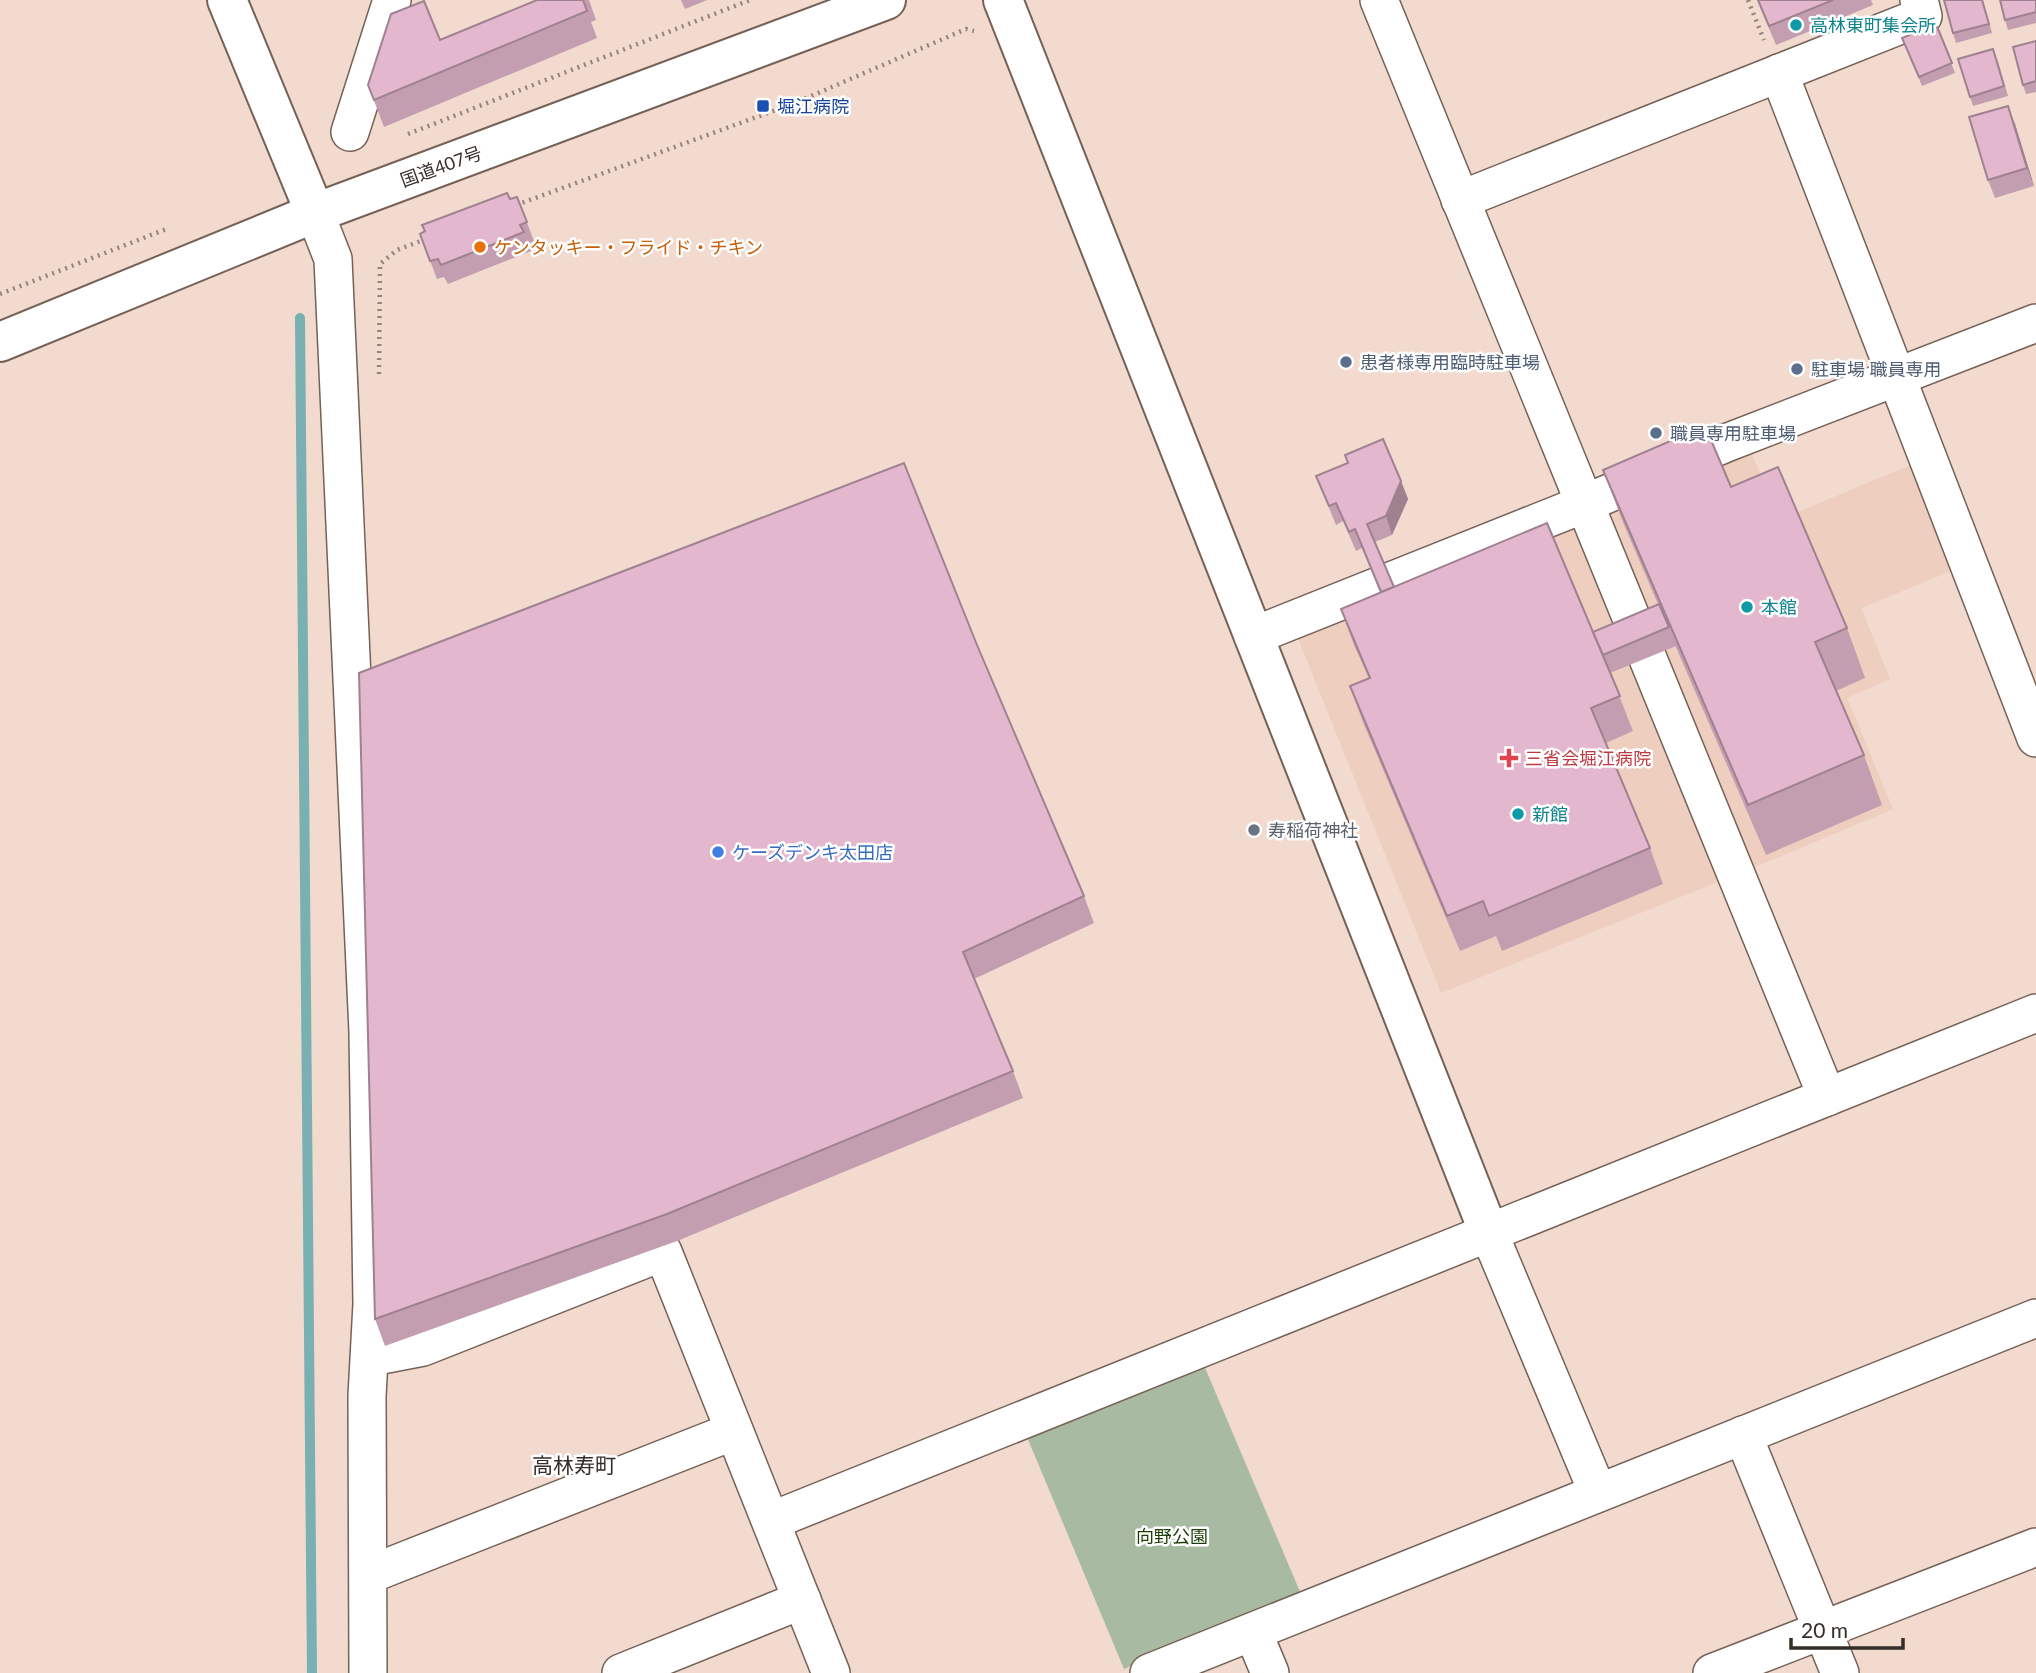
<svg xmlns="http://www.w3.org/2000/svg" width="2036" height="1673" font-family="Lato,'Noto Sans JP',sans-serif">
  <rect width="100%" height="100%" fill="#f2dacf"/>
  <g fill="#edcebf">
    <path d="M1748,446l33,73 139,-58 41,106 -100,41 29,71 -43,19 46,111 -140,59 -150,-361z"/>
    <path d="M1572,523l151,357 -282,113 -144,-357z"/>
  </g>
  <path fill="#a8baa1" d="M1203,1363l98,231 -177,75 -97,-232z"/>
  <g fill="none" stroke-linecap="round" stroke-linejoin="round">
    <path stroke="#79b0b2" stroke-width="10" d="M300,318l12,1355"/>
    <g stroke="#766157" stroke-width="40">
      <g id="street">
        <path d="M1379,0l448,1097"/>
        <path d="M1779,73l257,665"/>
        <path d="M350,132l42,-132"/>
        <path d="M1460,200l463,-184 -4,-16"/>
        <path d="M315,213l18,46 35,773 4,272 -5,92 1,277"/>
        <path d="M1253,636l331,-132 142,-61 310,-120"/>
        <path d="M1489,1233l109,260"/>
        <path d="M371,1357l52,-10 240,-95 168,421"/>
        <path d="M1743,1435l97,238"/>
        <path d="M771,1521l1265,-508"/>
        <path d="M368,1575l366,-144"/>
        <path d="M1253,1632l17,41"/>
        <path d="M621,1673l181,-73"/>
        <path d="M1149,1673l887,-355"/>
        <path d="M1712,1673l324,-126"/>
      </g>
    </g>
    <g stroke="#766157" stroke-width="42">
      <g id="secondary">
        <path d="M227,0l88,213"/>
        <path d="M1003,0l486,1233"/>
      </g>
    </g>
    <g stroke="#766157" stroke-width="42">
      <path id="highway" d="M0,342l315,-129 571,-213"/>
    </g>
    <g stroke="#94847c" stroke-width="4.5" stroke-dasharray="2 5" stroke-linecap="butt">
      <path d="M1748,0l16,40"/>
      <path d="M408,134l342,-134"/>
      <path d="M516,205l279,-102 171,-74 8,2"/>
      <path d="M0,294l169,-66"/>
      <path d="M379,374l1,-110 17,-14 29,-11"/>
    </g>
    <use href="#street" stroke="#fff" stroke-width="37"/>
    <use href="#secondary" stroke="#fff" stroke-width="38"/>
    <use href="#highway" stroke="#fff" stroke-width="38"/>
  </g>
  <g fill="#c39eb1">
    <path d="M537,0h52l7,20 -5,2 6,16 -213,89 -16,-42 72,-45z"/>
    <path d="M681,0h26l-22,9z"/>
    <path d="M1757,0h114l2,5 -97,40z"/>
    <path d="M1983,0l9,33 -36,10 -3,-10z"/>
    <path d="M2036,0v23l-28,7 -3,-10z"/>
    <path d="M1936,24l19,49 -33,13 -20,-48z"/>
    <path d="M2036,41v51l-10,2 -3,-9z"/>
    <path d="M1997,58l11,38 -35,10 -3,-9z"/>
    <path d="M2015,124l19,62 -39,12 -7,-18z"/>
    <path d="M517,197l17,44 -6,3 3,7 -83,33 -4,-7 -7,2 -17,-45z"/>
    <path d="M1603,470l128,17 116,141 18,50 -29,13 28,64 18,50 -116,50 -91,-210 1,1 -66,27 23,58 -27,12 44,105 13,36 -161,67 -6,-15 -36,15 -97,-229 -13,-36 19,-8 -15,-33 -13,-36 39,-17 -18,-44 -6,3 -13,-30 -7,4 -20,-49 85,5 7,18 -16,36 -17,7 19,45 199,45 65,-28 -36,-84z"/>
    <path d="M977,645l107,251 10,27 -120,56 39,92 10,27 -346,143 -292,105 -10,-27z"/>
  </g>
  <g fill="#9f8190">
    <path d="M2008,106l7,18 19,62 -7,-18z"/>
    <path d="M1401,481l7,18 -16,36 -6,-19z"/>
  </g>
  <g fill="#e3b8ce" stroke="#9f8190" stroke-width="2">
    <path d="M537,0h46l4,11 -213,89 -6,-15 23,-71 33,-13 16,39z"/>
    <path d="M1758,0h75l-64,26z"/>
    <path d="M1944,0h38l7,24 -36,9z"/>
    <path d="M2000,0h36v12l-31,8z"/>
    <path d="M1936,24l16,39 -33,14 -17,-39z"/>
    <path d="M2036,41v40l-13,4 -10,-38z"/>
    <path d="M1993,49l11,37 -34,11 -12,-38z"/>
    <path d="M2008,106l19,62 -39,12 -19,-63z"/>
    <path d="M507,193l3,6 7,-2 10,25 -7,3 4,7 -83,33 -3,-6 -8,2 -10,-27 5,-3 -3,-6z"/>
    <path d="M1705,426l26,61 47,-20 69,161 -32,14 49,113 -116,50 -145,-335z"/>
    <path d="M1383,439l18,42 -15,35 -19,8 27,63 -13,5 -26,-63 -6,3 -13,-29 -7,3 -13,-30 32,-13 -3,-8z"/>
    <path d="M904,463l73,182 107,251 -121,56 50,119 -346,143 -292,105 -16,-646z"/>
    <path d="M1547,523l73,173 -29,12 59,140 -161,68 -6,-15 -36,15 -97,-230 20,-8 -29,-69z"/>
    <path d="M1659,604l10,23 -66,28 -10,-23z"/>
  </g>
  <g fill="#0f9aa8" stroke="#fff" stroke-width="2.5">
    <circle cx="1796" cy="25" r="7"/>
    <circle cx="1747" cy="607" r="7"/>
    <circle cx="1518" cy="814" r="7"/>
  </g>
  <rect fill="#1a4fb4" stroke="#fff" stroke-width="2.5" x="756" y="99" width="14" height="14" rx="3.5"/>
  <circle fill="#e8710a" stroke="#fff" stroke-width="2.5" cx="480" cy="247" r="7"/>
  <g fill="#5c6f8a" stroke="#fff" stroke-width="2.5">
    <circle cx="1346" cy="362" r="7"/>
    <circle cx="1797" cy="369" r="7"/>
    <circle cx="1656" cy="433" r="7"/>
  </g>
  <path fill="#e0444e" stroke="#fff" stroke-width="2.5" d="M1505.5 747.5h7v7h7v7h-7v7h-7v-7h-7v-7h7z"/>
  <circle fill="#6b7280" stroke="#fff" stroke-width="2.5" cx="1254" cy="830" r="7"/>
  <circle fill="#3f7fe0" stroke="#fff" stroke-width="2.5" cx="718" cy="852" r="7"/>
  <g text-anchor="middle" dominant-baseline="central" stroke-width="5" stroke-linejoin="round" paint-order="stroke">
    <g font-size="18" fill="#0d838f" stroke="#fff" text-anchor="start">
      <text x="1810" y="25">高林東町集会所</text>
      <text x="1761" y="607">本館</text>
      <text x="1532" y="814">新館</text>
    </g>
    <g font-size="18" fill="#164399" stroke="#fff" text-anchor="start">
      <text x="777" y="106">堀江病院</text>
    </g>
    <g font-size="18" fill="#352d28" stroke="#fff">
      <text transform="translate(441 166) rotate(-20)">国道407号</text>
    </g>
    <g font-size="18" fill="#c56008" stroke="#fff" text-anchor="start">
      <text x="494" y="247">ケンタッキー・フライド・チキン</text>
    </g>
    <g font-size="18" fill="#4e5e75" stroke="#fff" text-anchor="start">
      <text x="1360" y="362">患者様専用臨時駐車場</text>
      <text x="1811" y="369">駐車場 職員専用</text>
      <text x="1670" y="433">職員専用駐車場</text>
    </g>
    <g font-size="18" fill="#be3a42" stroke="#fff" text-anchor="start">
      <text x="1525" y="758">三省会堀江病院</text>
    </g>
    <g font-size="18" fill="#5b616d" stroke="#fff" text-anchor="start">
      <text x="1268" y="830">寿稲荷神社</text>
    </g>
    <g font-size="18" fill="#366cbe" stroke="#fff" text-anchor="start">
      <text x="732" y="852">ケーズデンキ太田店</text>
    </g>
    <g font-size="18" fill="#1d3d07" stroke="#fff">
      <text x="1172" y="1536">向野公園</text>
    </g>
    <g font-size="21" fill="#352d28" stroke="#fff">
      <text x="574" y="1464">高林寿町</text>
    </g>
  </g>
  <path d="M1791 1638v10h112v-10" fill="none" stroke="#352d28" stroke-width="3.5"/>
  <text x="1801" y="1638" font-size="21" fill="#352d28" stroke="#ffffff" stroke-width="5" paint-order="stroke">20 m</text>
</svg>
